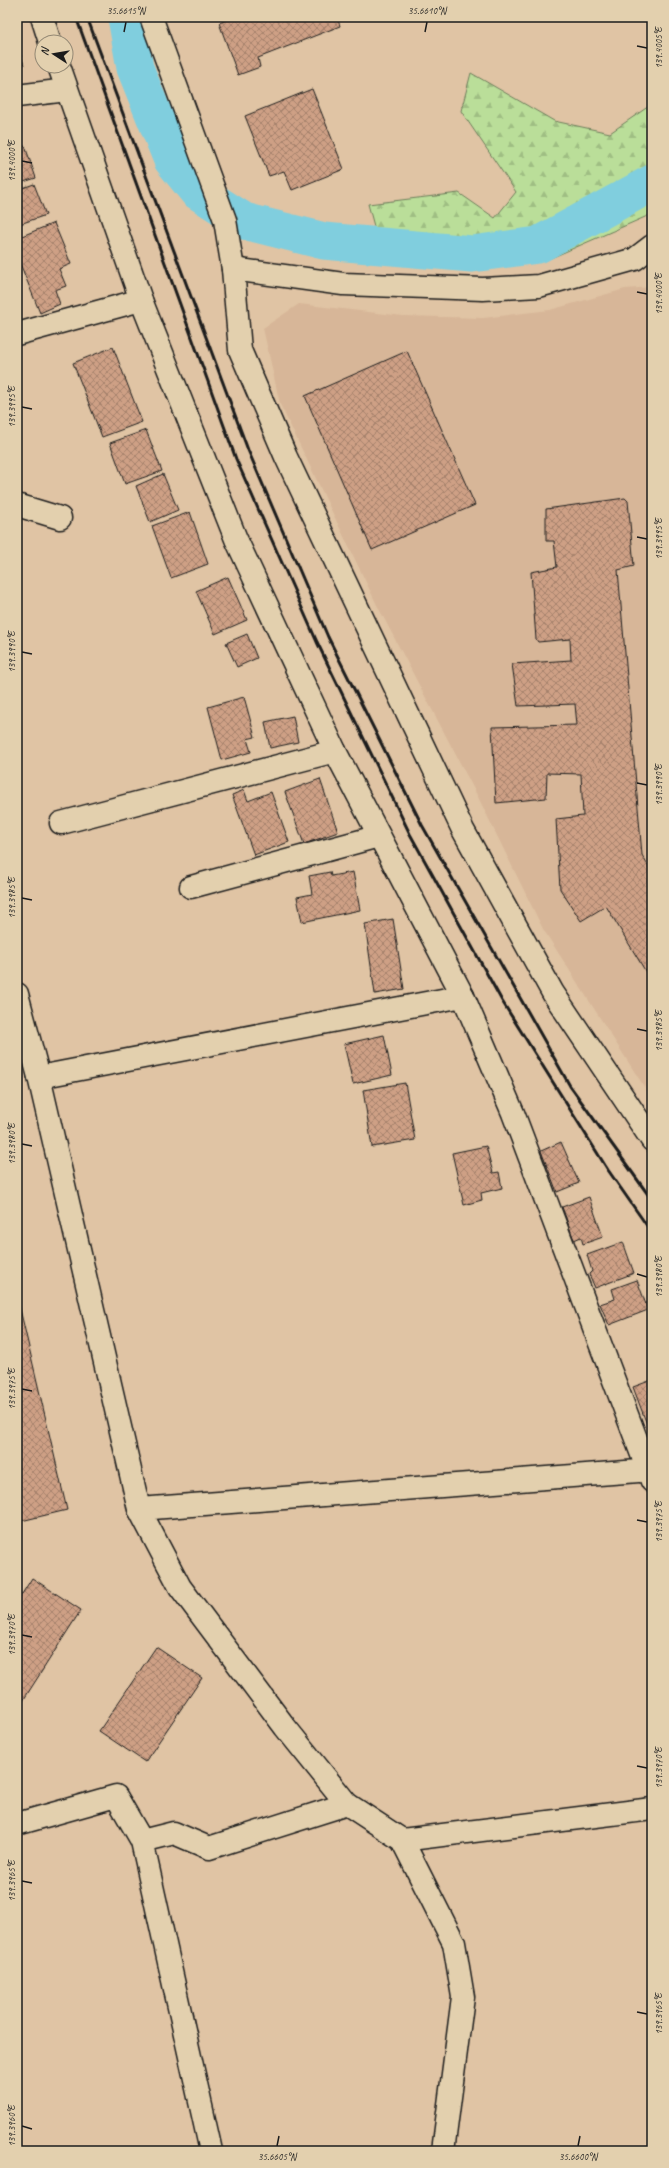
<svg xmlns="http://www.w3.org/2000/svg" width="669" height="2168" font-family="Caveat,sans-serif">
  <defs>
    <pattern id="forest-firs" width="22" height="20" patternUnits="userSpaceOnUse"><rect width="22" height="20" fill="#bade99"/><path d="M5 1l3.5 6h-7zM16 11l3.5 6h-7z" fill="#9fbe83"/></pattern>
    <pattern id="building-cross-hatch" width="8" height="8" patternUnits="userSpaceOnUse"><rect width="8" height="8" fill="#cea085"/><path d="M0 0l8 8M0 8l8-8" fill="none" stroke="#a6826c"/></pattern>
  </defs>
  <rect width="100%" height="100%" fill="#e0c4a4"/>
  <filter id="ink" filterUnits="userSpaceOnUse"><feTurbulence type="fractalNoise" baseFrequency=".025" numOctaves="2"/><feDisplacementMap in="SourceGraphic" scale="8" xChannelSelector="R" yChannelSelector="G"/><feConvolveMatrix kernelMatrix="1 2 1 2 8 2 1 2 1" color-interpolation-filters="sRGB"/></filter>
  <g filter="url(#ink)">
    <path fill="#d7b698" d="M652,287v812l-109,-170 -65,-132 -101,-192 -97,-201 -17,-76 36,-24 104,12 80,2 67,-8 75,-21z"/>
    <path fill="url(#forest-firs)" stroke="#6b7d5a" d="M471,73l83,48 56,12 42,-29v110l-101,44 -167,5 -16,-59 91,-11 36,25 21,-26 -55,-81z"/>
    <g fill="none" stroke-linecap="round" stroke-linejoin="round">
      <path stroke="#80cede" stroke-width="37" d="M126,17l9,51 37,92 25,31 47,30 80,20 148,13 66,-9 114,-62"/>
    </g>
    <g fill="url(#building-cross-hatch)" stroke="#1c1c1c">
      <path d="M234,17h103l3,9 -82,32 2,9 -22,8 -19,-52z"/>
      <path d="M17,44l7,21 -7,2z"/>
      <path d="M312,89l32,80 -52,21 -8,-19 -15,5 -24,-60z"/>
      <path d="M17,127l5,13 -5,2z"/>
      <path d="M25,146l11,32 -19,6v-35z"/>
      <path d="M34,184l12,31 -29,10v-35z"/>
      <path d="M54,223l17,41 -12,5 7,17 -11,4 5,14 -20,9 -23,-57v-18z"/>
      <path d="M113,347l29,75 -40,15 -29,-74z"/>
      <path d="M407,351l68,154 -103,45 -67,-154z"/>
      <path d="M146,430l16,41 -37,13 -15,-41z"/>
      <path d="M163,474l15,36 -28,12 -14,-36z"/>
      <path d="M625,498l3,3 6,65 -16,4 24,285 10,18v109l-46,-76 -25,15 -21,-32 -4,-70 27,-3 -2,-42 -34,-1 -1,25 -50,5 -4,-76 85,-2 -2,-21 -57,2 -6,-42 59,-4 -1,-21 -32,3 -2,-3 -5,-67 26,-5 -3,-26h-8v-32z"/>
      <path d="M190,512l18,52 -37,14 -19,-52z"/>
      <path d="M228,577l19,43 -32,14 -19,-43z"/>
      <path d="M247,634l10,24 -20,9 -11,-24z"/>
      <path d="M244,697l11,40 -8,2 4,13 -29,8 -14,-53z"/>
      <path d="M293,716l5,26 -28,6 -5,-26z"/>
      <path d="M320,779l18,53 -34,12 -19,-52z"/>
      <path d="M244,790l4,11 23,-9 18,50 -35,13 -22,-60z"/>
      <path d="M330,872l1,4 22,-4 7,38 -58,12 -5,-25 15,-3 -3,-18z"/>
      <path d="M393,919l11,70 -29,5 -10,-70z"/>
      <path d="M384,1035l8,40 -39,9 -9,-40z"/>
      <path d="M405,1083l10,57 -43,7 -9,-57z"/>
      <path d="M561,1142l18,41 -22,9 -16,-41z"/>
      <path d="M486,1146l7,27 6,-1 3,16 -21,5 1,7 -18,5 -12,-52z"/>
      <path d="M589,1197l14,40 -20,7 -2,-7 -7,3 -12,-33z"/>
      <path d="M623,1242l11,31 -39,15 -6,-14 3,-3 -5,-16z"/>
      <path d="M637,1280l11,30 -39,15 -9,-21 15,-5 -3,-10z"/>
      <path d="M17,1296l50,214 -50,12z"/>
      <path d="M652,1380v58l-19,-51z"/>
      <path d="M32,1578l49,32 -64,100v-108z"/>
      <path d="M156,1647l46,31 -57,84 -46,-31z"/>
    </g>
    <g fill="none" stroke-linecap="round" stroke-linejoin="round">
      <g stroke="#1c1c1c" stroke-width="25">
        <g id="minor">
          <path d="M42,17l8,25"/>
          <path d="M151,17l74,203 8,49"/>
          <path d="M59,66l82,234 95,239 99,212 128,245 50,117 139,368"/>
          <path d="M17,96l50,-6"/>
          <path d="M652,246l-17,13 -96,27 -56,3 -140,-5 -110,-15 7,81 46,107 177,373 90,163 99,147"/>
          <path d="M17,334l124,-34"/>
          <path d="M17,505l43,13"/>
          <path d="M61,823l274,-72"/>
          <path d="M191,887l188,-51"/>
          <path d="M17,994l22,83 100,432 41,78 105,140 62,77 -138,44 -35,-15 -32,8 69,310"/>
          <path d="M39,1077l424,-81"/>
          <path d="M139,1509l513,-39"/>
          <path d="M347,1804l55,36 52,103 9,54 -20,154"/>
          <path d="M17,1824l99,-28 26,45"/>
          <path d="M402,1840l250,-31"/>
        </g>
      </g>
      <use href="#minor" stroke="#e3d0ae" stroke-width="22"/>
      <g stroke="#1c1c1c" stroke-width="3">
        <path d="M76,17l160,442 81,183 93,192 92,167 106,169 44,63"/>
        <path d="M87,17l161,433 80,187 94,188 148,261 82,114"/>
      </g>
    </g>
  </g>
  <path fill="none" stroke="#1c1c1c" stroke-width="1.5" d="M124,32l2,-10M425,32l2,-10M637,46l10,2M22,161l10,2M637,292l10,2M22,407l10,2M637,537l10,2M22,652l10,2M637,783l10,2M22,898l10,2M637,1029l10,2M22,1144l10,2M637,1274l10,3M22,1389l10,2M637,1520l10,2M22,1635l10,2M637,1766l10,2M22,1881l10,2M637,2012l10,2M22,2126l10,3M277,2146l2,-10M578,2146l2,-10"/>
  <rect width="669" height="2168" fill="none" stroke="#e3d0ae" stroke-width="44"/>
  <g transform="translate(54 54) rotate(282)"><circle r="19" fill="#e3d0ae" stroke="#938874"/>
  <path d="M0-3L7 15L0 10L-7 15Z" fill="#1c1c1c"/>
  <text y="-6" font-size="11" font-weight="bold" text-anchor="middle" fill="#1c1c1c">N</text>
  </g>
  <rect x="22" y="22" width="625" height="2124" fill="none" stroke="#1c1c1c" stroke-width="1.5"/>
  <g font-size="10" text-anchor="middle" fill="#1c1c1c">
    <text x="126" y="14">35.6615°N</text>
    <text x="427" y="14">35.6610°N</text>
    <text transform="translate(658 48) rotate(-90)" y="4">139.4005°E</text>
    <text transform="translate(11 161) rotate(-90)" y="4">139.4000°E</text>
    <text transform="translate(658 294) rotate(-90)" y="4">139.4000°E</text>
    <text transform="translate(11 407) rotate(-90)" y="4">139.3995°E</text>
    <text transform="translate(658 539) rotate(-90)" y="4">139.3995°E</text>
    <text transform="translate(11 652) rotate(-90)" y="4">139.3990°E</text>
    <text transform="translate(658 785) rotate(-90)" y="4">139.3990°E</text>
    <text transform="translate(11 898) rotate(-90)" y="4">139.3985°E</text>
    <text transform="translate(658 1031) rotate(-90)" y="4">139.3985°E</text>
    <text transform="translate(11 1144) rotate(-90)" y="4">139.3980°E</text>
    <text transform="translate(658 1277) rotate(-90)" y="4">139.3980°E</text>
    <text transform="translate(11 1389) rotate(-90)" y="4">139.3975°E</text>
    <text transform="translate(658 1522) rotate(-90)" y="4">139.3975°E</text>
    <text transform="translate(11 1635) rotate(-90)" y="4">139.3970°E</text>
    <text transform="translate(658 1768) rotate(-90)" y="4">139.3970°E</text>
    <text transform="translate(11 1881) rotate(-90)" y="4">139.3965°E</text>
    <text transform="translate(658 2014) rotate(-90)" y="4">139.3965°E</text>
    <text transform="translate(11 2126) rotate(-90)" y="4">139.3960°E</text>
    <text x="277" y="2160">35.6605°N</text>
    <text x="578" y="2160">35.6600°N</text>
  </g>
</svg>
